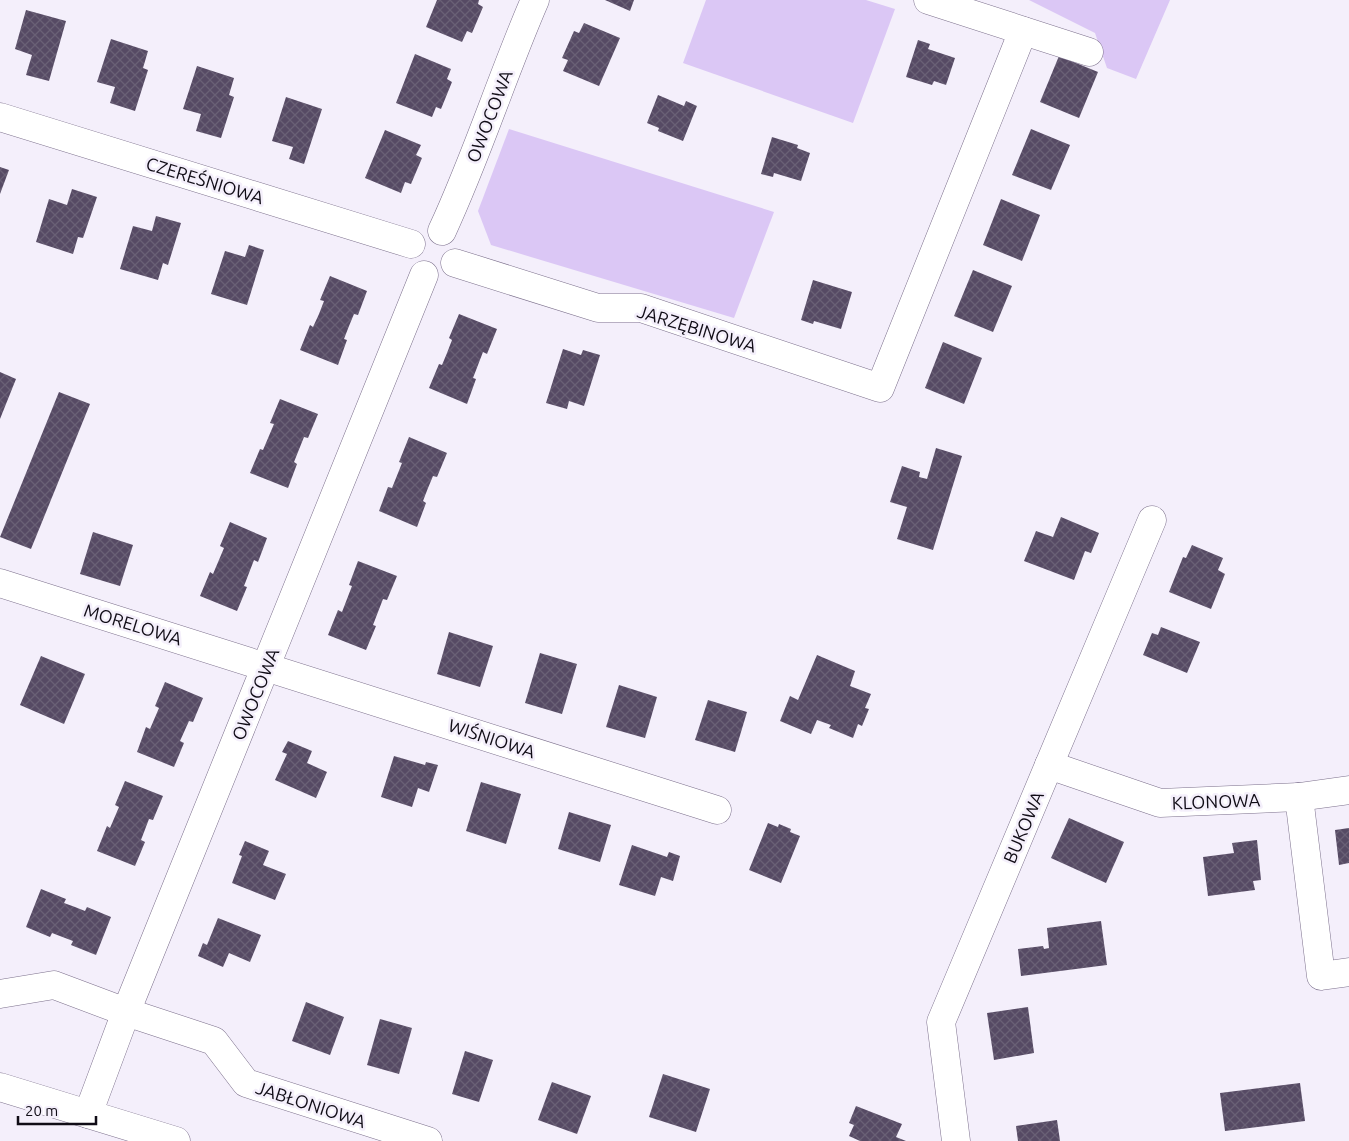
<svg xmlns="http://www.w3.org/2000/svg" width="1349" height="1141" font-family="Ubuntu,sans-serif">
  <defs>
    <pattern id="building-cross-hatch" width="8" height="8" patternUnits="userSpaceOnUse" patternTransform="scale(1.25)"><rect width="8" height="8" fill="#564a64"/><path d="M0 0l8 8M0 8l8-8" fill="none" stroke="#696075"/></pattern>
  </defs>
  <rect width="100%" height="100%" fill="#f4effb"/>
  <g fill="#dbc7f5">
    <path d="M706,0h160l29,9 -42,114 -170,-60z"/>
    <path d="M1029,0h141l-34,79 -29,-11 -12,-35z"/>
    <path d="M509,129l265,83 -40,106 -243,-73 -13,-34z"/>
  </g>
  <g fill="url(#building-cross-hatch)">
    <path d="M437,0h42l-1,4 5,3 -11,26 -5,-2 -5,11 -36,-15z"/>
    <path d="M605,0h29l-4,11z"/>
    <path d="M26,10l40,11 -17,60 -23,-6 6,-20 -17,-6z"/>
    <path d="M584,23l36,15 -21,48 -36,-15 5,-11 -6,-2 12,-27 5,2z"/>
    <path d="M111,39l37,12 -5,17 5,2 -13,41 -25,-8 5,-16 -18,-5z"/>
    <path d="M918,40l12,4 -2,5 27,9 -9,27 -12,-4 -2,4 -26,-8z"/>
    <path d="M415,54l36,15 -4,10 5,3 -11,27 -5,-2 -4,10 -36,-14z"/>
    <path d="M1059,56l39,16 -19,46 -39,-16z"/>
    <path d="M197,66l37,12 -5,17 5,2 -13,41 -25,-7 5,-17 -18,-5z"/>
    <path d="M658,95l26,11 2,-5 11,5 -14,35 -25,-10 1,-3 -12,-5z"/>
    <path d="M286,97l36,12 -18,55 -15,-5 4,-12 -21,-6z"/>
    <path d="M1031,129l39,16 -19,45 -39,-15z"/>
    <path d="M385,130l36,15 -5,10 6,3 -11,26 -6,-2 -4,11 -36,-15z"/>
    <path d="M772,137l26,8 -1,3 13,5 -9,28 -27,-8 -1,4 -12,-3z"/>
    <path d="M0,167l9,3 -9,24z"/>
    <path d="M72,189l25,8 -14,41 -5,-1 -5,17 -37,-12 13,-43 18,6z"/>
    <path d="M1001,199l39,16 -18,46 -39,-16z"/>
    <path d="M156,216l25,7 -13,42 -5,-2 -5,17 -38,-11 13,-43 19,5z"/>
    <path d="M249,245l15,5 -17,55 -36,-11 14,-43 20,6z"/>
    <path d="M973,270l39,16 -19,46 -39,-16z"/>
    <path d="M330,276l37,15 -9,24 -4,-1 -5,12 -5,13 3,1 -9,25 -38,-15 10,-25 3,2 6,-13 5,-13 -4,-1z"/>
    <path d="M813,280l39,12 -11,37 -27,-8 -1,3 -12,-4z"/>
    <path d="M459,314l38,15 -10,25 -4,-2 -10,26 3,1 -9,25 -38,-16 10,-24 3,1 5,-12 5,-13 -3,-2z"/>
    <path d="M943,342l39,16 -18,46 -39,-16z"/>
    <path d="M563,349l18,6 2,-5 17,5 -16,51 -15,-5 -2,8 -21,-6z"/>
    <path d="M0,372l16,7 -16,40z"/>
    <path d="M59,392l31,12 -59,145 -31,-12z"/>
    <path d="M280,399l38,15 -10,24 -4,-1 -10,25 3,2 -9,24 -38,-15 10,-24 3,1 11,-26 -4,-1z"/>
    <path d="M409,437l38,16 -10,24 -4,-1 -5,12 -5,13 3,2 -9,24 -38,-16 9,-24 4,1 10,-25 -3,-1z"/>
    <path d="M936,448l26,8 -29,94 -36,-11 10,-32 -17,-5 12,-36 18,6 -1,5 8,2z"/>
    <path d="M1061,517l38,16 -8,20 -6,-2 -11,29 -50,-19 12,-30 17,6z"/>
    <path d="M230,522l37,16 -9,24 -4,-2 -10,26 3,1 -10,24 -37,-15 10,-24 3,2 11,-26 -4,-2z"/>
    <path d="M93,532l40,13 -13,41 -40,-12z"/>
    <path d="M1192,545l31,13 -5,12 7,4 -14,35 -42,-17 14,-35 3,1z"/>
    <path d="M358,561l39,15 -10,24 -4,-1 -10,26 3,1 -10,24 -38,-15 10,-25 4,2 10,-26 -3,-1z"/>
    <path d="M1161,627l39,15 -13,31 -44,-18 9,-22 6,2z"/>
    <path d="M449,632l44,14 -13,41 -43,-13z"/>
    <path d="M540,653l37,11 -15,50 -37,-11z"/>
    <path d="M817,655l38,16 -5,15 21,8 -6,14 4,1 -7,17 -4,-2 -5,14 -24,-10 2,-3 -14,-5 -6,14 -31,-13 10,-25 8,4z"/>
    <path d="M41,656l44,18 -21,50 -44,-19z"/>
    <path d="M165,682l38,16 -10,24 -4,-1 -9,20 4,2 -10,24 -37,-15 9,-25 4,2 9,-21 -4,-2z"/>
    <path d="M619,685l38,12 -12,41 -39,-11z"/>
    <path d="M708,700l39,12 -12,40 -40,-12z"/>
    <path d="M288,741l24,10 -5,12 20,9 -11,26 -41,-18 12,-26 -5,-2z"/>
    <path d="M394,756l31,9 1,-3 12,3 -9,27 -11,-4 -6,19 -31,-10z"/>
    <path d="M125,781l38,15 -10,24 -4,-1 -8,21 4,2 -10,24 -38,-15 10,-25 3,2 9,-21 -4,-2z"/>
    <path d="M481,782l40,12 -15,50 -40,-13z"/>
    <path d="M569,812l42,13 -11,37 -42,-13z"/>
    <path d="M1069,818l55,24 -18,41 -55,-25z"/>
    <path d="M768,823l10,4 1,-3 12,5 -1,3 10,4 -19,47 -32,-13z"/>
    <path d="M1349,828v35l-10,2 -4,-35z"/>
    <path d="M1257,840l4,40 -8,1 2,9 -47,6 -5,-39 31,-4 -2,-10z"/>
    <path d="M245,841l24,10 -6,14 23,9 -11,26 -43,-17 10,-27 -3,-1z"/>
    <path d="M632,845l35,12 2,-5 11,4 -7,25 -12,-4 -6,19 -36,-11z"/>
    <path d="M41,889l25,10 -2,4 11,4 10,4 2,-4 24,10 -15,38 -25,-10 2,-4 -21,-8 -2,4 -24,-10z"/>
    <path d="M218,918l43,17 -11,27 -21,-9 -6,14 -25,-11 5,-13 4,2z"/>
    <path d="M1101,921l6,44 -86,11 -3,-27 25,-3 1,3 5,-1 -2,-20z"/>
    <path d="M306,1002l38,15 -14,38 -38,-14z"/>
    <path d="M1028,1007l6,46 -40,7 -7,-47z"/>
    <path d="M380,1019l32,9 -13,46 -32,-9z"/>
    <path d="M465,1051l28,9 -14,42 -27,-8z"/>
    <path d="M663,1074l47,15 -14,43 -47,-15z"/>
    <path d="M552,1082l39,14 -14,38 -39,-14z"/>
    <path d="M1300,1083l5,38 -80,10 -5,-38z"/>
    <path d="M856,1106l46,18 -6,13 10,4h-46l-11,-5 5,-11 -5,-2z"/>
    <path d="M1057,1120l3,21h-42l-2,-15z"/>
  </g>
  <g fill="none" stroke-linecap="round" stroke-linejoin="round">
    <g stroke="#7c708c" stroke-width="29">
      <g id="street">
        <path d="M928,0l161,52"/>
        <path d="M0,117l411,127"/>
        <path d="M442,231c35,-75 60,-155 93,-231"/>
        <path d="M455,263l143,45h43l239,80 143,-357"/>
        <path d="M0,583l717,227"/>
        <path d="M1049,765l111,38 139,-6 50,-7"/>
        <path d="M1299,797l22,179 28,-4"/>
        <path d="M0,994l54,-9 72,27 88,29 32,42 182,58"/>
        <path d="M88,1114l38,-102 298,-737"/>
        <path d="M956,1141l-15,-119 211,-502"/>
      </g>
    </g>
    <g stroke="#7c708c" stroke-width="29">
      <path id="secondary" d="M0,1087l176,54"/>
    </g>
    <use href="#street" stroke="#fff" stroke-width="28"/>
    <use href="#secondary" stroke="#fff" stroke-width="28"/>
  </g>
  <g text-anchor="middle" dominant-baseline="central" stroke-width="5" stroke-linejoin="round" paint-order="stroke">
    <g font-size="18" fill="#100c16" stroke="#f4effb">
      <text transform="translate(489 116) rotate(-69)">OWOCOWA</text>
      <text transform="translate(205 180) rotate(17)">CZEREŚNIOWA</text>
      <text transform="translate(697 328) rotate(17)">JARZĘBINOWA</text>
      <text transform="translate(133 624) rotate(17)">MORELOWA</text>
      <text transform="translate(255 694) rotate(-68)">OWOCOWA</text>
      <text transform="translate(492 738) rotate(18)">WIŚNIOWA</text>
      <text transform="translate(1216 801) rotate(-2)">KLONOWA</text>
      <text transform="translate(1023 827) rotate(-67)">BUKOWA</text>
      <text transform="translate(311 1104) rotate(18)">JABŁONIOWA</text>
    </g>
  </g>
  <path d="M18 1116v8h78v-8" fill="none" stroke="#100c16" stroke-width="2.5"/>
  <text x="25" y="1116" font-size="15" fill="#100c16" stroke="#f4effb" stroke-width="4" paint-order="stroke">20 m</text>
</svg>
